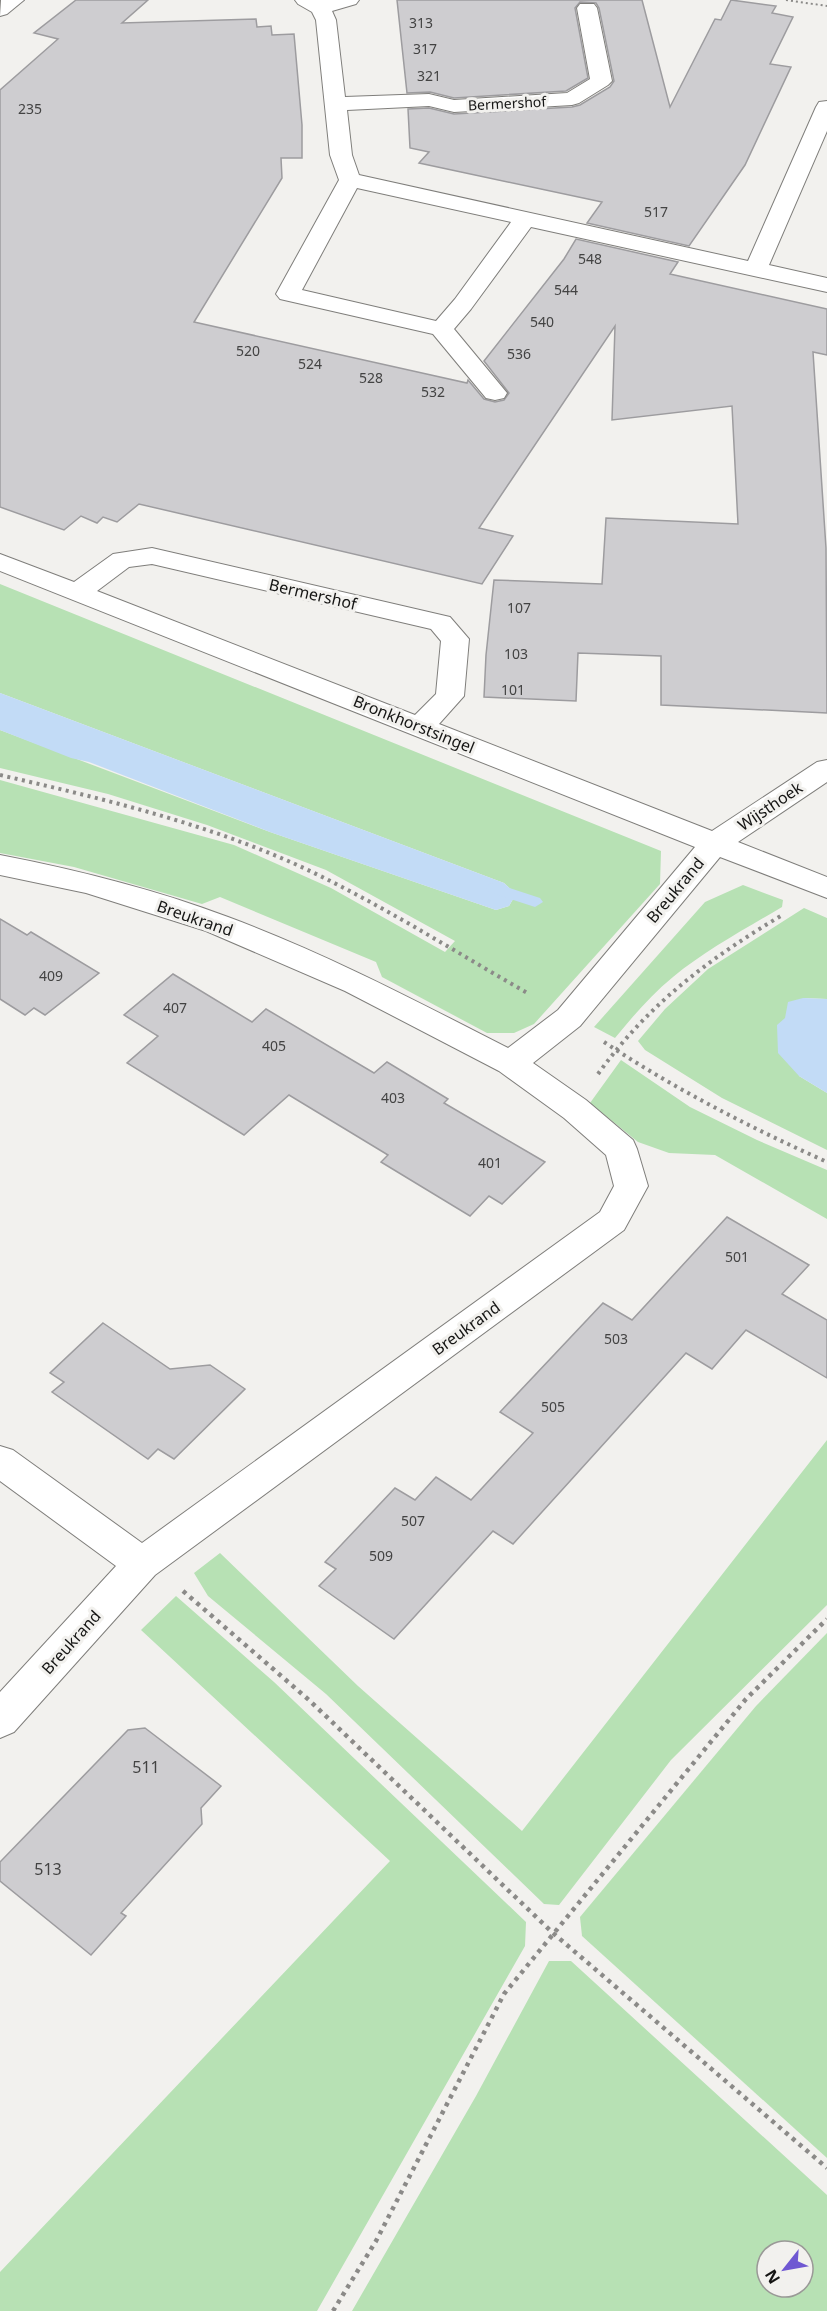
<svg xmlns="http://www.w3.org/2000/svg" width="827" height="2311" font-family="'Noto Sans',sans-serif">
  <rect width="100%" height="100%" fill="#f2f1ee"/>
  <g fill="#b7e1b4" fill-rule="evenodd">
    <path d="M0,584l661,267 -1,33 -126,140 -20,9h-27l-105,-56 -6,-15 -156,-65 -18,7 -128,-37 -74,-14v-73l234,65 97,43 114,64 10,-11 -129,-71 -119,-45 -99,-31 -108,-26v-38l270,102 226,78 13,-4 7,-12 -12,-11 -504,-190z"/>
    <path d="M743,885l40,15 -1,7c-37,22 -76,43 -109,70 -22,18 -40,39 -58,61l-21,-11 111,-125z"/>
    <path d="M804,908l23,10v81l-24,-1 -4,78 28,17v57l-105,-52 -77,-48 -7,-9 27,-32 43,-40z"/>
    <path d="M621,1060l69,47 67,33 70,30v49l-112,-64 -46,-2 -31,-11 -48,-39z"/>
    <path d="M827,1440v165l-156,155 -112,145 -15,-1 -218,-210 -118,-98 -14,-23 26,-20 138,133 164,145z"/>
    <path d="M176,1596l98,86 252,240 -1,24 -208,365h-317v-39l390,-411 -249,-231z"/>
    <path d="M827,1633v525l-245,-222 -2,-19 176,-211z"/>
    <path d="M549,1961h22l256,234v116h-475l124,-215zM767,2251h36v36h-36z"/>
  </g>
  <g fill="#c2dbf6">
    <path d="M0,693l504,190 12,11 -7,12 -13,4 -226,-78 -181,-70 -18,-4 -71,-28z"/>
    <path d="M803,998l24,1v94l-28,-17 -21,-23 -1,-28 8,-7 3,-16z"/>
  </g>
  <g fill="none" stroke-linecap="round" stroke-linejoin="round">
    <path fill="#c2dbf6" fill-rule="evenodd" d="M494,883l46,15 3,4 -8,5 -46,-15 -3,-4 3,-4z"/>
  </g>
  <g fill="#cecdd0" stroke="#9d9c9f" stroke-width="1.5">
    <path d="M76,0h72l-26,23 134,-4 1,8 14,-1 1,9 22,-1 8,91v33h-21l1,20 -88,144 237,53 36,8 1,-3 16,19 11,3 9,-2 5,-7 -25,-32 80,-102 12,-20 102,23 -8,12 157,35v46l-14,-3 13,196 1,165 -166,-8v-49l-83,-3 -2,48 -92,-4 2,-42 8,-75 108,4 4,-66 132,6 -6,-118 -120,14 3,-94 -136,202 34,8 -31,48 -343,-80 -22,18 -14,-5 -6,6 -16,-7 -17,14 -64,-23v-417l58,-51 -24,-6z"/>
    <path d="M397,0h245l28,107 45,-88 6,1 10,-20 45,6 -4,7 21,4 -23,47 21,3 -46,98 -56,81 -102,-23 15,-21 -183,-39 10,-11 -19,-4 -2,-39 21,-1 25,6 118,-7 8,-2 30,-18 4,-6 -15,-73 -3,-5 -16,-1 -5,6 13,70 -22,13 -112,7 -24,-6 -23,1z"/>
    <path d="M0,919l27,16 4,-3 68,41 -54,42 -11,-7 -9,7 -25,-16z"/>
    <path d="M173,974l79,48 14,-13 108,64 13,-11 61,37 -4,4 101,59 -43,42 -13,-8 -19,20 -89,-54 7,-7 -99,-60 -45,40 -117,-72 31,-27 -34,-21z"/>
    <path d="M727,1217l82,48 -27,29 45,26v58l-81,-48 -34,39 -26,-16 -173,191 -20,-13 -99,108 -75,-53 17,-17 -11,-7 70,-74 20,12 21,-23 35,23 62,-67 -33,-21 103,-109 29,17z"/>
    <path d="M103,1323l67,46 40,-4 35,24 -71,70 -16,-10 -10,10 -96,-67 12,-10 -14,-9z"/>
    <path d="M145,1728l76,58 -20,22 1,16 -81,89 5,3 -35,39 -91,-74v-19l128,-132z"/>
  </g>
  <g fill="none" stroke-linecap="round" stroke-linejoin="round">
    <g stroke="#7f7e7b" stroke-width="2">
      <g id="minor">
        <path d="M24,0l-17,14 -7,2 1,-16z"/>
        <path d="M295,0h64l-3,4 -24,7 4,9 9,77 84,-3 25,6 113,-7 23,-14 -13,-71 3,-4h14l3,4 15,73 -4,4 -29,18 -7,2 -118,7 -25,-6 -82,4 5,45 7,20 389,86 68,-154 3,-5 8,-1v30l-58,134 58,13v14l-296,-65 -60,82 -17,20 53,64 -3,5 -9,2 -9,-2 -53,-64 -153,-35 -4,-5 63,-114 -9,-25 -14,-135 -4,-8 -14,-8zM357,188l154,34 -56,77 -19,22 -134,-31z"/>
        <path d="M152,548l298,69 19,22 -5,57 -25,28 273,107 105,-69 10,-2v22l-89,60 89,35v21l-107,-41 -140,169 -47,37 53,37 47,40 4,9 11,37 -24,44 -469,345 -141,157 -14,6v-46l116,-126 -116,-85v-35l13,4 129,93 458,-331 14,-26 -8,-31 -42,-37 -65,-47 -154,-80 -139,-60 -120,-38 -86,-18v-20c77,15 154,34 228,62 97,36 188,84 280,131l50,-38 137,-163 -695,-276v-17l74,28 39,-28zM152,564l279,65 10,12 -5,53 -21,21 -318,-124 32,-24z"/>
      </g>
    </g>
    <path stroke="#8b8a88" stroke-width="2" stroke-dasharray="2 3" stroke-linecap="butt" d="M786,0l41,6"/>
    <g stroke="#8b8a88" stroke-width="4" stroke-dasharray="3 4.5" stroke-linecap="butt">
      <path d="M0,775c100,23 201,47 295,89 81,37 157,86 234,130"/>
      <path d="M604,1042c71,47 145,85 223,120"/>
      <path d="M598,1074c51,-71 112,-116 186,-160"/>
    </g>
    <g stroke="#8b8a88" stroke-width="4.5" stroke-dasharray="4 5" stroke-linecap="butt">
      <path d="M183,1591l126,109 244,233 274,235"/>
      <path d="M333,2311l43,-70 128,-247 242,-295 81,-80"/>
    </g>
    <use href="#minor" fill="#fff" fill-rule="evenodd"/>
  </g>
  <g text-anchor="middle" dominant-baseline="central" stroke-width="6" stroke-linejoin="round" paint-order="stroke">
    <g font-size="14" fill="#434343">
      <text x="421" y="22">313</text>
      <text x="425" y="48">317</text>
      <text x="429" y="75">321</text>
      <text x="30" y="108">235</text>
      <text x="656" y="211">517</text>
      <text x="590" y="258">548</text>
      <text x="566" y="289">544</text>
      <text x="542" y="321">540</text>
      <text x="248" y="350">520</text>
      <text x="519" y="353">536</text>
      <text x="310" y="363">524</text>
      <text x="371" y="377">528</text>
      <text x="433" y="391">532</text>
      <text x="519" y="607">107</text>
      <text x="516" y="653">103</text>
      <text x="513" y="689">101</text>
      <text x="51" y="975">409</text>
      <text x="175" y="1007">407</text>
      <text x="274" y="1045">405</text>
      <text x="393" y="1097">403</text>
      <text x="490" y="1162">401</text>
      <text x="737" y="1256">501</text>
      <text x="616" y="1338">503</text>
      <text x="553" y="1406">505</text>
      <text x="413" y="1520">507</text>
      <text x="381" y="1555">509</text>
    </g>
    <g font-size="14" fill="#151514" stroke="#f2f1ee">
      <text transform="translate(507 103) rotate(-3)">Bermershof</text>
    </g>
    <g font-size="16" fill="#151514" stroke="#f2f1ee">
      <text transform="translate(313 594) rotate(13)">Bermershof</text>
      <text transform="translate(414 724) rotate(22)">Bronkhorstsingel</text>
      <text transform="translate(770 806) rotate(-34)">Wijsthoek</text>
      <text transform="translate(675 890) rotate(-50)">Breukrand</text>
      <text transform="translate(195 918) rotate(19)">Breukrand</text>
      <text transform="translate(466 1328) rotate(-36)">Breukrand</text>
      <text transform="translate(71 1642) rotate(-48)">Breukrand</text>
    </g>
    <g font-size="16" fill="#434343">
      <text x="146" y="1767">511</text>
      <text x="48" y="1869">513</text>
    </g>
  </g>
  <g transform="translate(785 2269) rotate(239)"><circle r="28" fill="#f2f1ee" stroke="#9a9997" stroke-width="1.5"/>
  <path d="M0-4.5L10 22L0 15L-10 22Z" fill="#6f58d2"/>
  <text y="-9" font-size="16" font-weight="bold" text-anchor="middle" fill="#151514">N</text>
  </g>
</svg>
